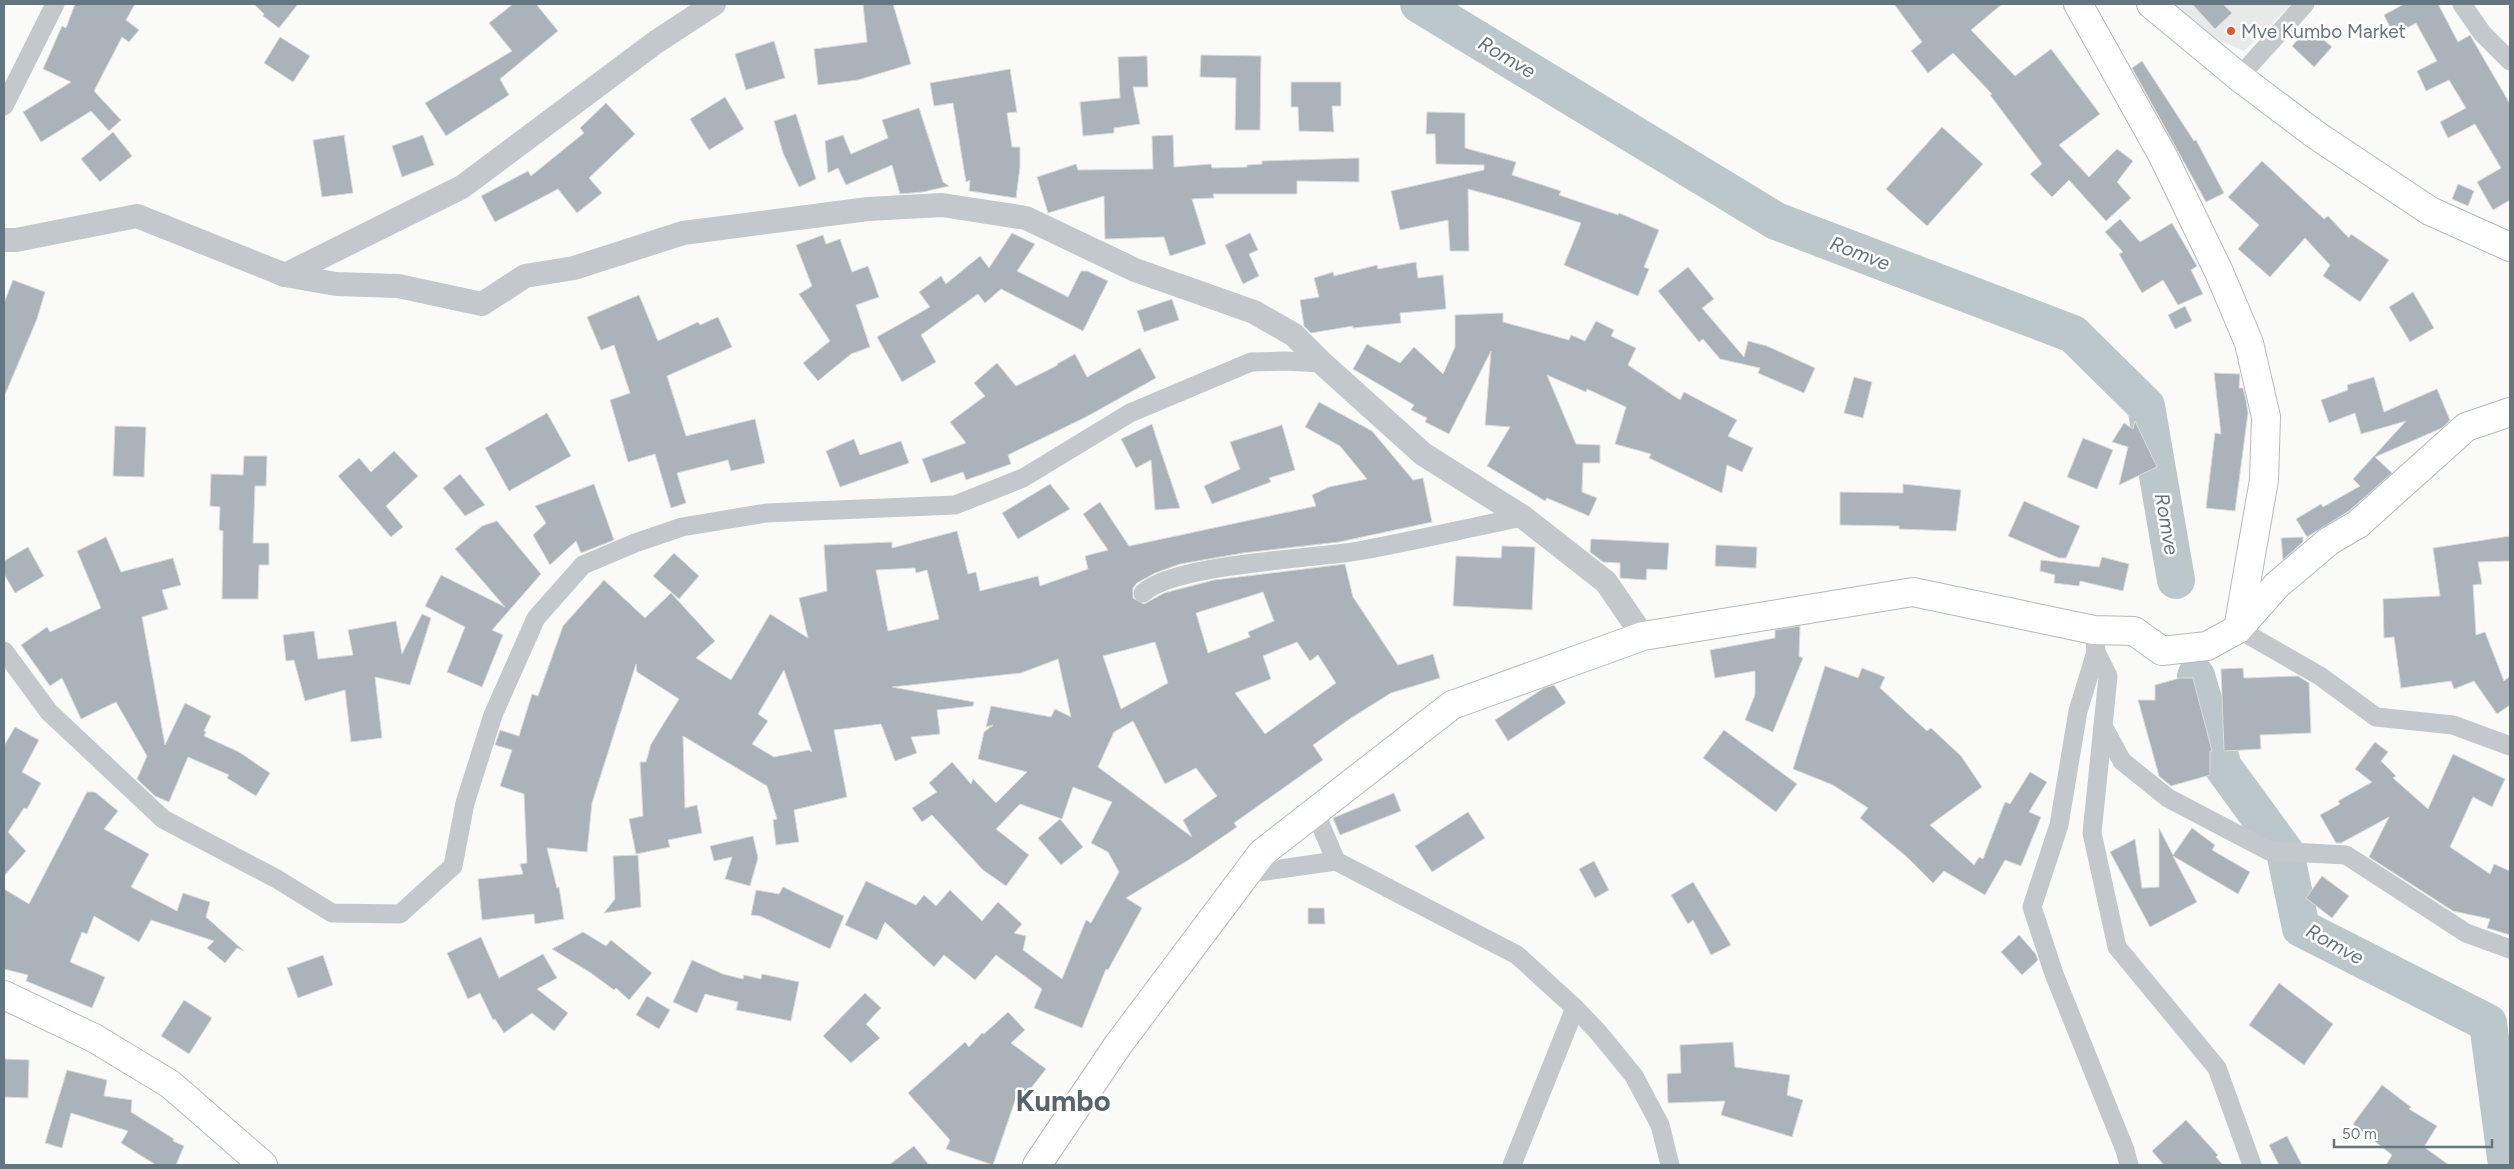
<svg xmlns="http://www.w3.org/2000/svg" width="2514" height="1169" font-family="Figtree,sans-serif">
  <rect width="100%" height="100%" fill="#fafaf8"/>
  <path fill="#e8e9e9" d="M2148,4h144l-48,47 -92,-40z"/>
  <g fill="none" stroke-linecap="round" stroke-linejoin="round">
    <g stroke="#bbc7cb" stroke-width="38">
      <path d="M1419,4l357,217 297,113 73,72 30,174"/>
      <path d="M2196,676l27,91 62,85 16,76 187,95 19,142"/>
    </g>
  </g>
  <g fill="#aab3b9" stroke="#dcdcda" fill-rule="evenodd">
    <path d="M75,4h60l-9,16 13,10 -10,12 -7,-5 -28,54 27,29 -12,11 -18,-20 -50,31 -18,-30 48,-30 -28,-13 19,-43 4,2z"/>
    <path d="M254,4h44l-19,24 -16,-12 1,-2z"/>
    <path d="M513,4h23l22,27 -58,48 9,16 -63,41 -21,-33 87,-52 -23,-28z"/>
    <path d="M863,4h30l18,60 -53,16 -40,5 -4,-36 53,-7z"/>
    <path d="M1894,4h108l-31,26 44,46 36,-27 49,65 -41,31 30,32 28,-28 16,12 -16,21 14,16 -25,23 -37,-41 -17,17 -22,-23 12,-10 -52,-69 2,-1 -39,-41 -25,20 -17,-22 11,-9z"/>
    <path d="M2192,4h31l9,9 -17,16z"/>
    <path d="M2404,4h34l20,38 12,-7 40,69v96l-17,10 -16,-28 24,-14 -26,-44 -27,14 -8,-16 26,-14 -17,-28 -23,11 -9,-20 20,-10 -21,-38 -22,12 -10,-20z"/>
    <path d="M2309,27l23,20 -18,20 -22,-21z"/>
    <path d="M280,37l30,19 -17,26 -29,-19z"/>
    <path d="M774,41l11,37 -39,12 -11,-36z"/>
    <path d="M1201,55l60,1 -1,74h-25l1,-52 -36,-1z"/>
    <path d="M1147,56l1,31h-15l7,37 -26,4v5l-31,3 -3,-34 40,-4 -2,-41z"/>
    <path d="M2142,61l52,80 2,-1 28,53 -18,9 -74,-134z"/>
    <path d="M1010,69l7,43 -10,1 5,34h8v20l-4,31 -47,-7 1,-11 -4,2 -13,-79 -19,3 -4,-23z"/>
    <path d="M1291,82h50v24h-9l2,26 -35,-1 -1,-24h-7z"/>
    <path d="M725,97l19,32 -35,21 -19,-31z"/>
    <path d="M606,103l29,31 -46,44 13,15 -25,20 -19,-24 -63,33 -14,-26 47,-25 3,5 53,-43 -4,-5z"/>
    <path d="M919,108l24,74 6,4 -26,6 -23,2 -8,-29 -46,20 -8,-17 -10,5 -3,-32 18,-6 8,19 37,-16 -6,-18z"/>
    <path d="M1427,112l38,1v35l51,14 -4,13 49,16 -2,4 59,20 1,-2 40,17 -15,37 5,2 -11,27 -74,-31 17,-42 -76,-24 -37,-10 1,62h-19l-2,-31 -48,10 -9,-39 93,-21v-5l-48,-1 -1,-30h-9z"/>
    <path d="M796,114l20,65 -17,8 -16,-34 -9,-32z"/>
    <path d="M1942,127l41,37 -56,62 -41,-37z"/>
    <path d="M113,132l19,24 -32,26 -19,-23z"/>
    <path d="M344,135l9,58 -31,4 -9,-57z"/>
    <path d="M423,135l11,30 -32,12 -10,-31z"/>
    <path d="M1173,135l1,32 37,-3 1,4 35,-1v-2l15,-1v-3l97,-3v24l-62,-1v13h-84l1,4 -22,1 14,45 -36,12 -6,-19 -59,2 -1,-43 -56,17 -11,-36 39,-13 2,6 75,-1 -1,-33z"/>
    <path d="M2262,161l62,58 4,-3 21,22 2,-4 38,26 -29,42 -37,-26 7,-11 -25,-27 -35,39 -32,-28 21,-24 -31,-28z"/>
    <path d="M2458,184l16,7 -6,15 -16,-7z"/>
    <path d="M2120,219l20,23 32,-19 25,43 -6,4 12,24 -25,11 -15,-25 -21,13 -23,-39 4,-2 -18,-20z"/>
    <path d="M1012,233l23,11 -18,27 51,26 13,-26h6l21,10 -25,50 -82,-42 -16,14 -7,-9 -57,41 15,27 -34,20 -25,-45 53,-30 -11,-15 22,-16 5,8 34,-28 9,12z"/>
    <path d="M1250,233l8,17 -9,4 10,22 -16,8 -18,-39z"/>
    <path d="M823,235l3,9 14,-5 12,33 16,-6 11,31 -23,8 14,42 -19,7 -33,27 -15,-18 27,-22 -31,-47 13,-8 -16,-41z"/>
    <path d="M1416,262l2,16 25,-3 3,34 -46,4 1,10 -48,5v-2l-42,7 -7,-7 -4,-26 19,-3 -5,-19 19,-6 1,4 43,-11 1,4z"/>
    <path d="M1688,267l26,32 -12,9 42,49 4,-16 19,5 48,22 -11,25 -46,-20 2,-5 -40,-9 -17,-20 -4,3 -41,-51z"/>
    <path d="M13,280l32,12 -8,27 -33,78v-94z"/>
    <path d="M2413,292l21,36 -24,14 -21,-35z"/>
    <path d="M639,295l19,46 40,-19 2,3 18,-8 14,30 -65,29 19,60 69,-17 10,44 -34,8 -3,-11 -51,13 9,30 -15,5 -16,-54 -27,8 -18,-62 20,-7 -16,-48 -13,5 -14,-33z"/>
    <path d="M1172,299l7,21 -35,12 -7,-21z"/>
    <path d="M2185,306l7,15 -17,8 -7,-14z"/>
    <path d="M1503,313v9l66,18 2,-5 14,6 11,-20 18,9 -3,6 25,12 -8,17 52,35 4,-8 53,28 -9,16 25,12 -11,24 -15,-7 -5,28 -73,-35 2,-4 -36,-10 11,-37 -39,-18 -1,3 -39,-17 29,69 24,1v18h-17l-1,29 15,6 -8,18 -42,-18 -2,3 -58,-35 23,-39 -25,-2 6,-74 -42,83 -24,-12 2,-4 -16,-8 3,-5 -61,-36 14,-25 33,19 14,-16 29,27 12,-27v-32z"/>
    <path d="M1140,348l16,30 -70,39 -78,38 3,9 -45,16 -3,-8 -32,11 -9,-24 44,-16 -16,-21 35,-26 -11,-13 23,-20 19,23 42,-21 -1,-1 18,-10 12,23z"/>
    <path d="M2214,373l26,1 -1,14h4l3,12 2,13 -13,98 -29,-3 9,-75 6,1z"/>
    <path d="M1854,377l18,5 -9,36 -19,-5z"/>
    <path d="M2374,377l10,35 53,-23 13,31 -8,8 -67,29 17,16 -43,38 -42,26 -11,-18 25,-15 2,3 37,-21 -7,-7 53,-58 -45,13 -6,-21 -26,10 -8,-23 27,-10 -1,-5z"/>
    <path d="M1319,402l53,29 41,49 10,-2 9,44 -93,20 -96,11 -63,11 -25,9 -18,10 -4,5v10l11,6 20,-11 50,-13 131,-16 8,33 45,68 35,-11 7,24 -49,15 -40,25 -38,27 10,15 -89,63 3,4 -47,32 -64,39 16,10 -34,62 -2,-1 -24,59 -48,-20 8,-19 -46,-34 -21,25 -31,-25 -10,12 -49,-45 -8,18 -32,-15 21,-44 50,24 8,-10 12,11 14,-16 32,31 16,-19 24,22 -8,9 12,3 -3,14 39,29 24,-59 5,3 28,-51 -11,-20 -17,-9 21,-41 -39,-15 -11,32 -42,-15 -24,25 33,26 -23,31 -23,-16 -51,-55 -10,7 -10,-14 25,-16 -8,-9 23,-21 19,22 2,-5 23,24 31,-31 -49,-13 6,-27 9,-7 -7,2 5,-21 60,11 4,-8 16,8 -13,-58 -37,14 -129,14 82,15 -1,4 -36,4 3,24 -29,3 6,16 -22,8 -14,-37 -47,6 13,67 -53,13 5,32 -23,3 -3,-25 4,-1 -10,-33 -84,-50 2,72 12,-3 5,28 -34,7 2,7 -34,7 -7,-35 14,-3 -3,-54h6l5,-18 28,-45 -42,-27 -1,-8 -44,139 -5,49 -40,-4 10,40 2,-1 5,32 -29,5 -1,-10 -52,6 -4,-41 45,-5 -3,-10 7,-1 -3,-69 -24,-8 12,-36 -17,-5 5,-15 19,6 13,-42 6,2 25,-70 41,-46 41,38 26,-25 44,48 -19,17 35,22 39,-66 38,24 -9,-40 28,-7 -3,-46 68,-3v6l65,-17 11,43 8,-2 4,19 58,-15 2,10 48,-17 -3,-13 23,-6 -25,-36 17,-12 29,44 187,-40 -4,-11 17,-8 38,-8 -27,-33 -35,-19zM915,568l1,5 11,-3 12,49 -51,12 -12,-61zM1263,592l11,29 -26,11 2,5 -42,16 -12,-40zM1155,642l13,41 -47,26 -18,-53zM1297,642l13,19 8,-6 18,28 -71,51 -30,-41 36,-14 -8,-23zM784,670l28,82 -3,-2 -35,7 -22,-13 16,-23 -10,-7zM1133,721l32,63 31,-16 21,28 -34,24 9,17 -94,-70 16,-35z"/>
    <path d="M547,413l24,43 -62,35 -24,-43z"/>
    <path d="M2135,421l22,46 -38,18 9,-38 -16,-5 12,-19 9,6z"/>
    <path d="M1152,424l6,19 22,65 -25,2 -4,-50 -15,8 -15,-29z"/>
    <path d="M1282,425l13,45 -26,8 2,4 -59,22 -8,-18 36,-17 -10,-27z"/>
    <path d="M115,426l31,1 -2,50 -31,-1z"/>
    <path d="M2083,438l30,12 -16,39 -30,-12z"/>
    <path d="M854,439l6,16 41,-14 8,22 -69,24 -14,-36z"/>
    <path d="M394,451l24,25 -32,30 17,21 -12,10 -53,-61 21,-18 12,14z"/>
    <path d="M244,456h23l-1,30h-11l-2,57h16v22h-10l-1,34h-36l1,-68 -4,-1 1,-23 -10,-1 1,-32 32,1z"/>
    <path d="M460,474l25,31 -20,11 -22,-28z"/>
    <path d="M594,484l20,56 -33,13 -5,-12 -26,24 -17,-30 13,-12 -11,-17z"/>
    <path d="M1050,484l20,25 -52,30 -16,-26z"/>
    <path d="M1903,484l58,6 -5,41 -57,-2v-3l-59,-1v-33l63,1z"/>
    <path d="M2024,501l56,25 -14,32h-7l-51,-22z"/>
    <path d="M497,521l44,53 -49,56 11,5 -21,52 -35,-15 18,-45 -40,-21 16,-31 64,32 -50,-58 27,-23z"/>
    <path d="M2510,536v25l-32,1 4,22 -9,1 3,50 9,-3 19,49 6,-5v29l-13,9 -23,-33 -20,8 -3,-8 -50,7 -7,-51 -10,1 -1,-39 57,-3 -7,-48z"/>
    <path d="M106,537l15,35 52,-14 8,27 -19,5 6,19 -26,8 23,128 20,-42 26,13 -7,15 2,1 -2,4 35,16 31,21 -14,23 -29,-18 2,-3 -41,-18 -19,45 -14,-6 -18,-17 10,-23 -31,-54 -35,17 -19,-41 -12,8 -29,-41 26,-18 3,5 51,-24 -24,-57z"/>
    <path d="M2303,537v5l-20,18 -2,-22z"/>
    <path d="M1591,539l78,4 -2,27 -20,-1 -1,11 -26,-2v-15l-17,-1 -13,-10z"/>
    <path d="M1716,545l41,2 -1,21 -41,-2z"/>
    <path d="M1502,546l33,1 -3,63 -79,-4 3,-50 45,2z"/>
    <path d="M28,547l16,29 -29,17 -11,-19v-13z"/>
    <path d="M674,553l25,23 -20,23 -26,-23z"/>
    <path d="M2102,557l27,7 -6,27 -43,-10 -1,5 -25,-3 1,-8 -15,-4 1,-11 58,7z"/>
    <path d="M422,614l9,4 -21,67 -35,-8 7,61 -31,4 -6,-52 -40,11 -11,-41 -8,1 -3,-26 31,-4 4,28 35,-4 -5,-25 48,-9 6,33z"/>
    <path d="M1800,626l-1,30 4,2 -30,74 -28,-12 10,-25v-24l-40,7 -5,-28 65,-12v-8z"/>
    <path d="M1825,666l33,12 4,-10 23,9 -5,11 47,43 4,-3 30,28 21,31 -52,38 44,40 5,-8 4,2 22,-57 5,2 20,-32 17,10 -18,30 12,5 -20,49 -16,-6 -20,35 -41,-24 -11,12 -26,-26 -47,-39 8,-10 -35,-23 -40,-16z"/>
    <path d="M2243,668l1,10 54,-2 11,7 2,50 -51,2 1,14 -37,2 -3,-82z"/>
    <path d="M2180,678h13l19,73h-2v24l-39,11 -12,-10 -21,-76h17v-15z"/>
    <path d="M1554,685l12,18 -58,38 -13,-21 49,-32z"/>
    <path d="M15,727l24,13 -17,32 19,11 -14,26 -3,-1 -16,24 18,19 -22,25v-130z"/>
    <path d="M1724,730l73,54 -21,28 -73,-54z"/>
    <path d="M2375,742l13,10 -7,9 15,15 -3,2 35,31 25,-55 52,25 -13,28 -19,-10 -23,50 40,27 4,-10 16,7v64l-23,-7 3,-9 -37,-8 -84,-54 20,-40 -48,26h-5l-16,-28 20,-11 -2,-3 34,-19 -17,-13z"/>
    <path d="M87,792h8l23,19 -14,18 45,25 -18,33 46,24 6,-18 27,9 -4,15 38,34 -7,-3 -12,15 -18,-15 7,-7 -63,-21 -12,22 -45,-26 -7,18 -5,-2 -12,30 35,15 -13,31 -66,-27 2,-6 -24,-6v-80l25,15z"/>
    <path d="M1394,793l7,18 -61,24 -7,-17z"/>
    <path d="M1468,812l17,26 -53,34 -17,-26z"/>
    <path d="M1060,819l23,28 -22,18 -23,-27z"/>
    <path d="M2159,828l14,27 19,-27 23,17 -3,5 38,22 -12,22 -65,-38 24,46 -47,25 -40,-75 25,-13 7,49 17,-1z"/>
    <path d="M753,836l5,22 -8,28 -25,-7 7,-22 -18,4 -4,-15z"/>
    <path d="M638,855l3,52 -37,6 11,-14 -2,-43z"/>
    <path d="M1594,861l15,29 -14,8 -16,-29z"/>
    <path d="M2322,876l27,20 -17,22 -26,-20z"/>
    <path d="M1693,882l38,63 -20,10 -18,-35 -5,4 -17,-29z"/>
    <path d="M783,887l61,29 -14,33 -70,-33 -9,-1 5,-25 23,4z"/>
    <path d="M1308,908h16l1,16h-17z"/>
    <path d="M583,932l23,14 5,-6 41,33 -23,27 -13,-12 -2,2 -23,-17 -39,-24z"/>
    <path d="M2019,935l16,18 3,7 -16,15 -21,-23z"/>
    <path d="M481,937l18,41 44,-24 14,24 -20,11 31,24 -14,18 -22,-18 -28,20 -9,-14 -2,1 -13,-27 -12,6 -21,-46z"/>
    <path d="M323,955l10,30 -35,13 -11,-30z"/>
    <path d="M692,960l31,14 20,5 1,-4 17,4 1,-5 37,8 -8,39 -55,-11 2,-8 -33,-8 -8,19 -24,-11z"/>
    <path d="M2279,983l54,41 -29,41 -55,-40z"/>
    <path d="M865,993l16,15 -15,16 14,14 -29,25 -28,-27z"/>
    <path d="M647,996l23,14 -11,19 -23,-14z"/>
    <path d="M184,1000l28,18 -23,36 -28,-18z"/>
    <path d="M1008,1012l17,18 -14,13 35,26 -22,28 -6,-5 -25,73 -47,-16 4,-9 -42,-47 57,-51 4,5 13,-14 2,1z"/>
    <path d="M1733,1042l2,25 55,8 -3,20 16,5 -11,37 -71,-22 4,-14 -57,2 -1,-29 14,-1 -1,-28z"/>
    <path d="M4,1059l25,1 -1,38 -24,-1z"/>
    <path d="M67,1070l40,10 -3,16 28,4 -1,12 43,27 -1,2 11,5 -8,19h-20l-35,-22 7,-12 -57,-18 -9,35 -17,-5z"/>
    <path d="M2382,1085l29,22 -2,2 28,17 -13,21 25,18h-63l6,-10 -39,-31z"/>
    <path d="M2186,1120l32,35 -2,2 7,8h-59l-12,-14z"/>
    <path d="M2287,1136l15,29h-23l-10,-20z"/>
    <path d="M914,1146l15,19h-40z"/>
  </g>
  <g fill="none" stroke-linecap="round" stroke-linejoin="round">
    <g stroke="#b3babf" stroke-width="30">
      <g id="secondary">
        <path d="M2151,4l88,73 77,58 114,76 80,36"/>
        <path d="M2238,629l39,-44 52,-44 29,-17 108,-97 44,-15"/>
        <path d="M4,995l90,43 76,46 93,81"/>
        <path d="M1037,1165l81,-120 144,-192 190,-148 191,-69 270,-44 181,38 40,1 28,20 45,-5 31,-17 26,-149 2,-63 -17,-74 -30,-71 -56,-116 -85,-152"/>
      </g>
    </g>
    <g stroke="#c3c8cc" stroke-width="19">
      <path d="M2462,4l20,29 28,28"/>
      <path d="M2239,77l66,-73"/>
      <path d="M4,106l51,-102"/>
      <path d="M1143,593c30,-29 169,-34 215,-42 55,-10 110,-23 165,-34"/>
      <path d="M2238,629l82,47 56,41 77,8 57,21"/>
      <path d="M2094,630l2,22 -18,59 -19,114 -27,82 22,67 71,176 4,15"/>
      <path d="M4,651l45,61 114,107 114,60 55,34 68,1 53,-48 12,-63 28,-88 43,-97 47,-53 52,-22 47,-16 84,-14 189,-8 68,-27 107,-65 121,-51 34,-1 37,2"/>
      <path d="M2096,652l12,24 -5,50 19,35 46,37 101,53 77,4 120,78 44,16"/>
      <path d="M2103,726l-11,107 25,114 100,121 35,97"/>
      <path d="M1315,812l21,49"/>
      <path d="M1245,874l91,-13 181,94 58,53 23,24 36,44 26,49 10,40"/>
      <path d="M1512,1165l63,-157"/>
    </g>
    <g stroke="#c3c8cc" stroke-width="24">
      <path d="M4,240h12l121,-24 148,59 51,9 62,2 84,18 43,-28 49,-8 109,-35 185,-24 74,-4 84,13 109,52 119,42 40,23 28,28 101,91 100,63 83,65 37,54"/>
      <path d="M285,275l177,-88 194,-145 58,-38"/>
    </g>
    <use href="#secondary" stroke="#fff" stroke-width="28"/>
  </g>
  <circle fill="#e4572e" stroke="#fff" stroke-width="2" cx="2231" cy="31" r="5"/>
  <g text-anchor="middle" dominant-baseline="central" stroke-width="5" stroke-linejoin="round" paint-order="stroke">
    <g font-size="19" fill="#657683" stroke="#fff" text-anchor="start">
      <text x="2241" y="31">Mve Kumbo Market</text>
    </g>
    <g font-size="20" font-style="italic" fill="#60757c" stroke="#fff">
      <text transform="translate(1507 57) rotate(31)">Romve</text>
      <text transform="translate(1860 253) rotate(21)">Romve</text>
      <text transform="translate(2167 524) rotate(80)">Romve</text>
      <text transform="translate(2335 944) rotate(29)">Romve</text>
    </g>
    <g font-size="29" font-weight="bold" fill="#57646e" stroke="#fff">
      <text x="1063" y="1100">Kumbo</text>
    </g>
  </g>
  <rect width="2514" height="1169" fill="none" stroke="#657683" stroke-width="10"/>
  <path d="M2334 1139v8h158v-8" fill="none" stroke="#657683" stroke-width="2.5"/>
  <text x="2342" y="1139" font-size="15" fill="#657683" stroke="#ffffff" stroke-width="4" paint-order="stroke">50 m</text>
</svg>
